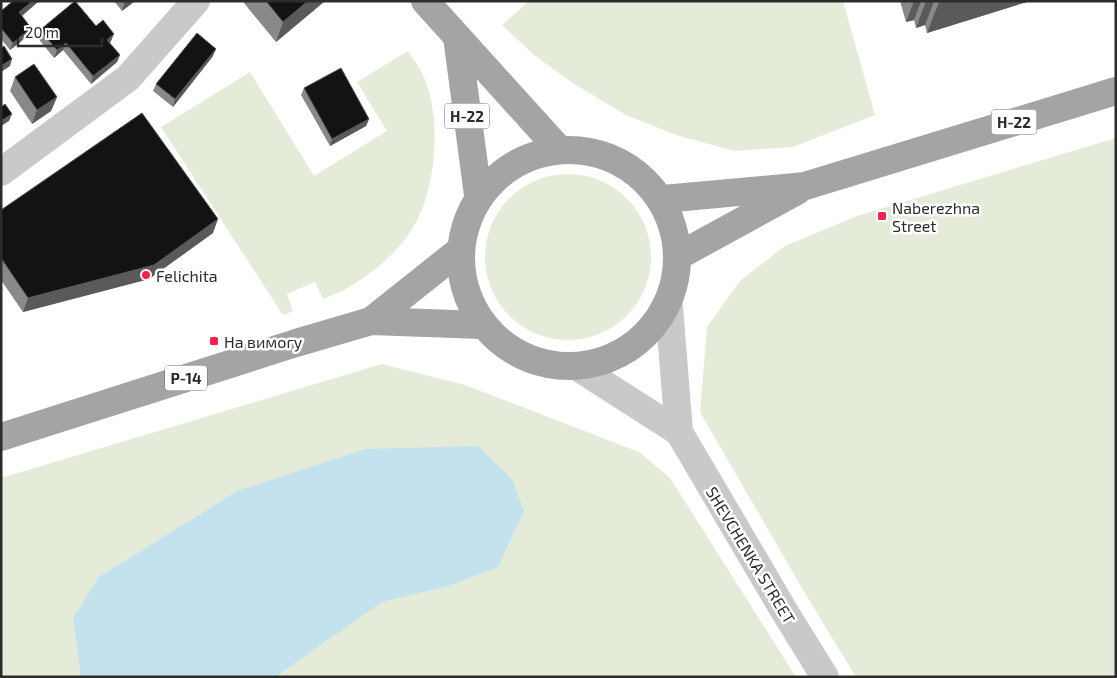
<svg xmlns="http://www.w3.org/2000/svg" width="1117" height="678" font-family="'Exo 2',sans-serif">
  <rect width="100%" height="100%" fill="#fff"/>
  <g fill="#e5ebd9">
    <path d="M529,1h314l32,114 -82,32 -59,4 -58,-16 -50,-20 -55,-33 -38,-28 -31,-29z"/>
    <path d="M408,51c5,7 10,15 14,22 21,42 15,121 -12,159 -14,22 -38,41 -59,54 -9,6 -19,9 -28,13l-8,-17 -28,12 6,17 -10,4 -122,-188 89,-55 64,104 73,-45 -30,-49z"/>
    <path d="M1116,138v539h-260l-50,-82 -106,-183 7,-85 33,-46 45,-35 72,-30z"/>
    <circle cx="568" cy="257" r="83"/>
    <path d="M382,364l83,21 174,67 31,26 126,199h-795v-199z"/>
  </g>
  <path fill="#c3e2ed" d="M478,446l34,33 12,32 -26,56 -50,19 -66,16 -107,75h-194l-8,-59 26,-41 140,-87 127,-41z"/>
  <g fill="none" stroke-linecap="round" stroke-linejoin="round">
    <g stroke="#c9c9c9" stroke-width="28">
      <path d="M1,172l127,-94 68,-77"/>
      <path d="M669,307l10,125 104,177 42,68"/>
      <path d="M579,368l100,64"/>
    </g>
    <g stroke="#a4a4a4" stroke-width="28">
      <path d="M425,1l132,146"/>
      <path d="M457,37l21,158"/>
      <circle cx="569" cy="258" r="108"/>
      <path d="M663,199l142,-13 311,-95"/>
      <path d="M680,255l117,-64"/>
      <path d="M371,321l88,-70"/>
      <path d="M1,437l295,-94 75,-22 111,4"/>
    </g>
  </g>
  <g fill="#898989">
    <path d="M39,1l-17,15 7,19 -19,15 -9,-11v-28z"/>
    <path d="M114,1h21l-13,10z"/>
    <path d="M245,1h80l-49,41 -32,-39z"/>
    <path d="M900,1h130l-103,32 -2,-8 -9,3 -2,-8 -8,2z"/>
    <path d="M96,26l15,15 -1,2 10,12 -3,7 -26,22 -28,-34 -9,8 -17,-21 3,-7z"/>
    <path d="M213,56l-40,51 -20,-16 3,-7z"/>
    <path d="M15,77l42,20 -6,14 -19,13 -22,-33z"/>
    <path d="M304,88l65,31 -3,7 -36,20 -29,-51z"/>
    <path d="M1,210l212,23 -64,46 -126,33 -22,-32z"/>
  </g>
  <g fill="#5a5a5a">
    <path d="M33,1h6l-22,19 2,-8z"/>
    <path d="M125,1h10l-13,10z"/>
    <path d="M308,1h17l-49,41 7,-20z"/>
    <path d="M914,1h7l-7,19 -8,2z"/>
    <path d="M926,1h8l-9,24 -9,3z"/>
    <path d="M940,1h90l-103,32 12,-31z"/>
    <path d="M31,28l-2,7 -19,15 3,-7z"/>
    <path d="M114,34l-3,7 -7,6 3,-7z"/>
    <path d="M66,43l-3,7 -9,8 3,-8z"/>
    <path d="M216,49l-3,7 -40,51 2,-8z"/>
    <path d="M120,55l-3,7 -26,22 2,-8z"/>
    <path d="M12,59l-2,7 -9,6v-6z"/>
    <path d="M57,97l-6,14 -19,13 5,-14z"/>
    <path d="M12,114l-3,7 -8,5v-5z"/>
    <path d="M369,119l-3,7 -36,20 2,-7z"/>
    <path d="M218,219l-5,14 -64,46 -126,33 5,-14z"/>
  </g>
  <g fill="#131313" stroke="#5a5a5a">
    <path d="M13,1h20l-14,11 12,16 -18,15 -12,-15v-17z"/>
    <path d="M75,1l21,25 7,-6 11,14 -7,6 13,15 -27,21 -27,-33 -9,7 -17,-20z"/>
    <path d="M266,1h42l-25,21z"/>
    <path d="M197,33l19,16 -41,50 -19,-15z"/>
    <path d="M4,46l8,13 -11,7v-18z"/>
    <path d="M34,64l23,33 -20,13 -22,-33z"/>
    <path d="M341,68l28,51 -37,20 -28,-51z"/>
    <path d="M5,104l7,10 -11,7v-14z"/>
    <path d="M142,113l76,106 -64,46 -126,33 -27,-40v-48z"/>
  </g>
  <g fill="#ee234f" stroke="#fff" stroke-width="2">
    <rect x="877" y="211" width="10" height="10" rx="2.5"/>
    <circle cx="146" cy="275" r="5"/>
    <rect x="209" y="336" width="10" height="10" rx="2.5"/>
  </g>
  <g text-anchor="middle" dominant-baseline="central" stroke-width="5" stroke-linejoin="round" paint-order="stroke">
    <g fill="#fff" stroke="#6b6b6b" stroke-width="1">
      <rect x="444.5" y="103.5" width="45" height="25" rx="4"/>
      <rect x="991.5" y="109.5" width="45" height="25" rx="4"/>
      <rect x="165" y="365.5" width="42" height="25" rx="4"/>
    </g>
    <g font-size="15" font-weight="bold" fill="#2c2c2c">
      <text x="467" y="116">Н-22</text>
      <text x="1014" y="122">Н-22</text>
      <text x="186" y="378">Р-14</text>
    </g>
    <g font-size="16" fill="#2c2c2c" stroke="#fff" text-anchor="start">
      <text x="892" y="207">Naberezhna<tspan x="892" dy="18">Street</tspan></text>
      <text x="156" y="275">Felichita</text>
      <text x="224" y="341">На вимогу</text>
    </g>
    <g font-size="16" fill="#2c2c2c" stroke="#fff">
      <text transform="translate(751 555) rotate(59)">SHEVCHENKA STREET</text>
    </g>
  </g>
  <rect width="1117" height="678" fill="none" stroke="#2c2c2c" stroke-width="5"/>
  <path d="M18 38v8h84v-8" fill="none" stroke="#2c2c2c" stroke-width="2.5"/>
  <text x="25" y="38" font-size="15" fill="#2c2c2c" stroke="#ffffff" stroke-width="4" paint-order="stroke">20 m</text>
</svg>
